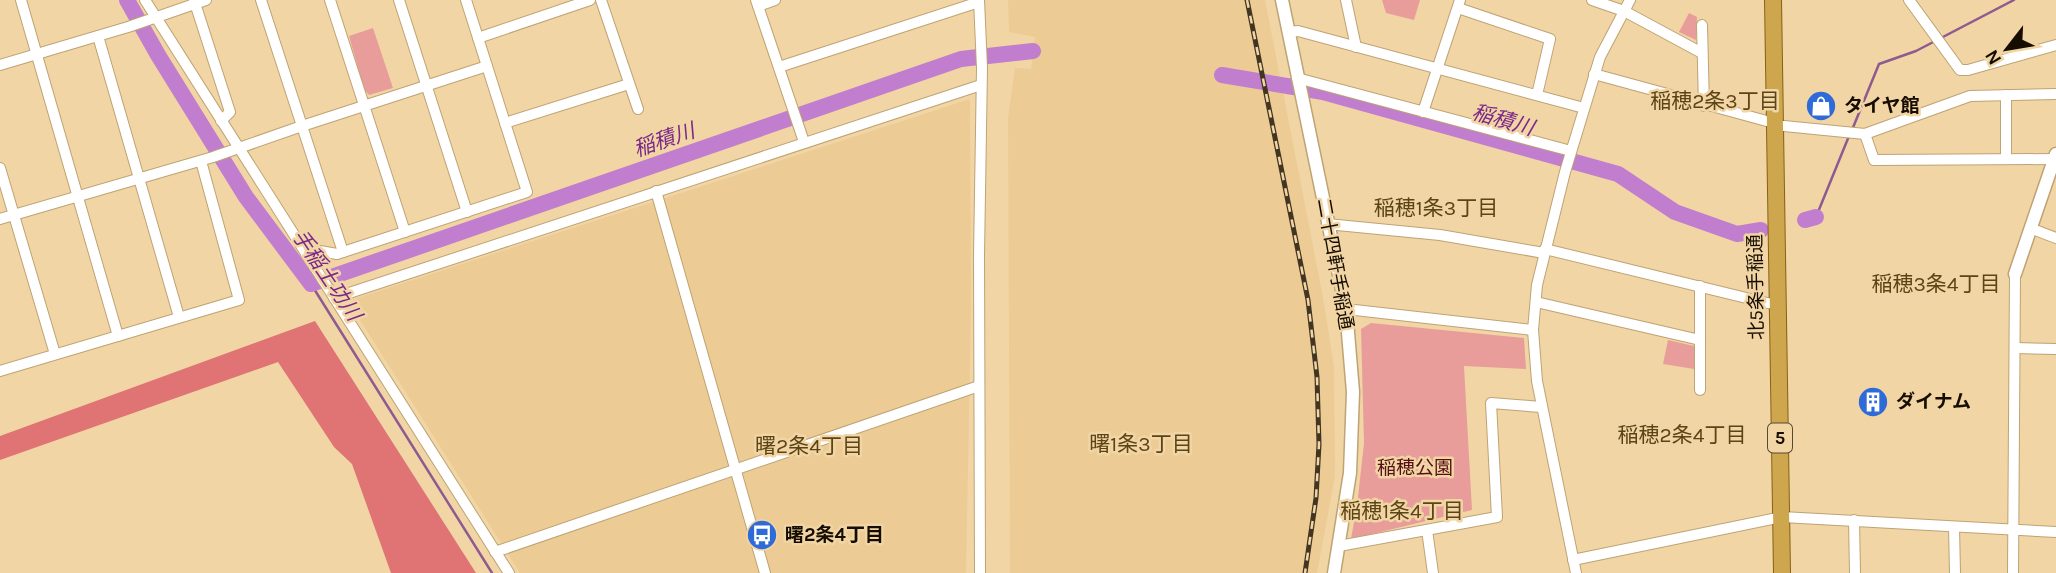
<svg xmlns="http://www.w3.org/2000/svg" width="2056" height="573" font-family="Karla,'Noto Sans JP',sans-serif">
  <rect width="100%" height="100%" fill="#f1d5a4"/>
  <g fill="#eccc94">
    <path d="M1008,0h257l58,297 11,70 1,109 -18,97h-307l-2,-455 7,-50 16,1 4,-32 -26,-5z"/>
    <path d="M970,99l1,211 -5,263h-446l-172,-272z"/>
  </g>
  <g fill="#e99d9b">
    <path d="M1382,0h38l-6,20 -28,-7z"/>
    <path d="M1689,13l8,4 -1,23 -17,-8z"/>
    <path d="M373,28l20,60 -24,7 -5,-6 -15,-53z"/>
    <path d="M1371,323l153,15 2,31 -62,-3 8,144 -121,29 6,-33 7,-63 -3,-114z"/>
    <path d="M1668,340l26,6 2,5 -2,18 -31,-5z"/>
  </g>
  <path fill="#e07374" d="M315,321l161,252h-85l-39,-109 -18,-17 -56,-85 -278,98v-24z"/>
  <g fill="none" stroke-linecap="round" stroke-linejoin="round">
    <g stroke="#8e5b90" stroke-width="2.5">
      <path d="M1852,130l27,-66 37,-13 98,-51"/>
      <path d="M1816,217l33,-81"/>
      <path d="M311,284l181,289"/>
    </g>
    <g stroke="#c17dce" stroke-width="16">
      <path d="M127,0l31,55 88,142 65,87 650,-225 72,-8"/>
      <path d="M1222,75l101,17 295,82 57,38 62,22 24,-4"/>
      <path d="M1805,220l11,-3"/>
    </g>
    <g stroke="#bea374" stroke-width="12">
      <g id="minor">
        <path d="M21,0l97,336"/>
        <path d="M145,0l364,573"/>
        <path d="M194,0l36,112 -9,9"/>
        <path d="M261,0l82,252"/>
        <path d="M330,0l75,232"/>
        <path d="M399,0l68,212"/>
        <path d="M601,0l37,109"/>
        <path d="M756,0l48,142"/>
        <path d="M979,0l3,68 -3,187 1,318"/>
        <path d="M1346,0l10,47"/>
        <path d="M1592,0l32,11 78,42"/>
        <path d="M1909,0l51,70h8l88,-25"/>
        <path d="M758,6l17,-6"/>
        <path d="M1458,8l92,31 -13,56"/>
        <path d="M1702,25l2,81"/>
        <path d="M1289,32l9,-1 286,77"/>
        <path d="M98,36l81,281"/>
        <path d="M478,38l112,-38"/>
        <path d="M0,65l128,-38 78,-27"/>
        <path d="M779,67l200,-65"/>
        <path d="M1594,74l180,49"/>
        <path d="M1297,78l274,73"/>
        <path d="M1423,112l37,-112"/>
        <path d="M505,123l124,-39"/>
        <path d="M1784,126l81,8 105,-38 86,-2"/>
        <path d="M1865,134l9,26 181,-1"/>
        <path d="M2006,159v-64"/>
        <path d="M0,168l55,186"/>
        <path d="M656,191l109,382"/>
        <path d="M0,219l213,-62 89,-31 185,-60"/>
        <path d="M1327,224l113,11 104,18"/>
        <path d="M2030,228l26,10"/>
        <path d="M1545,249l222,54 10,1"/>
        <path d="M306,254l8,-4 23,4 190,-62 -61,-192"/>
        <path d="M1700,286v104"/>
        <path d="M334,298l647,-213"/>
        <path d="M1536,302l164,38"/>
        <path d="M1346,309l187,21"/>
        <path d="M2015,348l41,1"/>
        <path d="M0,371l239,-71 -38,-139"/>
        <path d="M1854,520l1,53"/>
        <path d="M1954,527l1,46"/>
        <path d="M1427,530l6,43"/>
        <path d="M1339,546l158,-29 -6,-114 50,4"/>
        <path d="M495,552l484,-166"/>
        <path d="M1573,560l209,-43 274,15"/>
        <path d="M1576,573l-39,-192 -4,-51 4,-45 28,-113 35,-115 30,-57"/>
        <path d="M2013,573l2,-299"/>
      </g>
    </g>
    <g stroke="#bea374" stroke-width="15">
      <g id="tertiary">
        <path d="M1282,0l64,309 7,83 -3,81 -16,100"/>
        <path d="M2015,274l41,-120"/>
      </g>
    </g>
    <g stroke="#866216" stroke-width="18">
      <path id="trunk" d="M1773,0l9,573"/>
    </g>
    <use href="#minor" stroke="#fff" stroke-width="10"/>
    <use href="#tertiary" stroke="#fff" stroke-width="12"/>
    <use href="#trunk" stroke="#cea64e" stroke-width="16"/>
    <g stroke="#423521" stroke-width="5">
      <path id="rail" d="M1247,0l61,300 9,77 2,67 -3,54 -11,75"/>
    </g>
    <use href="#rail" stroke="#f1d5a4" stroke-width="2.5" stroke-dasharray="8" stroke-linecap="butt"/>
  </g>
  <defs>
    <g id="shop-disc" transform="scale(1.575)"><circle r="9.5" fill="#2e6bd9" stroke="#f1d5a4"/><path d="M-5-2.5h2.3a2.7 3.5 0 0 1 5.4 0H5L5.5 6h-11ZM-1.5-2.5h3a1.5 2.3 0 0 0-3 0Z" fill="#fff"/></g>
    <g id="building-disc" transform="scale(1.575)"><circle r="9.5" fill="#2e6bd9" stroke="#f1d5a4"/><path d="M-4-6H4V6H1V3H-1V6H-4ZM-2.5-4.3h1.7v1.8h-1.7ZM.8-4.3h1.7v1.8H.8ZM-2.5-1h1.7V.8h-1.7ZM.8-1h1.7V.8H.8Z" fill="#fff"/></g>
    <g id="bus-disc" transform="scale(1.575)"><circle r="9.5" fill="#2e6bd9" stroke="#f1d5a4"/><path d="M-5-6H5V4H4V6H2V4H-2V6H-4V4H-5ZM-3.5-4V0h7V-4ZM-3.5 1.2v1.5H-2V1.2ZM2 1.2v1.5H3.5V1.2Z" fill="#fff"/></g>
  </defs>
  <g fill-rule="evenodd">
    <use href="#shop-disc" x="1821" y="106"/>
    <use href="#building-disc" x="1873" y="402"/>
    <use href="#bus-disc" x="762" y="535"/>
  </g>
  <g text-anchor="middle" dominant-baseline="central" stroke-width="5" stroke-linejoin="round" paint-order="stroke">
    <rect fill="#f1d5a4" stroke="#584931" stroke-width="2" x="1768" y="423.5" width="24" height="29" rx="5"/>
    <g font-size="18" font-weight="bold" fill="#160d00">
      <text x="1780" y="438">5</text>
    </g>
    <g font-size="19" font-weight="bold" fill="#160d00" stroke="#f1d5a4" text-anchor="start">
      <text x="1844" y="106">タイヤ館</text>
      <text x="1896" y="402">ダイナム</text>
      <text x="785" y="535">曙2条4丁目</text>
    </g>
    <g font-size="19" fill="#160d00" stroke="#f1d5a4">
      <text transform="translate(1335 264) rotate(80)">二十四軒手稲通</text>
      <text transform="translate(1756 287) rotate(-91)">北5条手稲通</text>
    </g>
    <g font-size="19" fill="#551016" stroke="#f1d5a4">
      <text x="1415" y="468">稲穂公園</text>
    </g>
    <g font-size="21" fill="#5c4416" stroke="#f1d5a4">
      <text x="1715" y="101">稲穂2条3丁目</text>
      <text x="1436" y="208">稲穂1条3丁目</text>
      <text x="1936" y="284">稲穂3条4丁目</text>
      <text x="1682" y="435">稲穂2条4丁目</text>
      <text x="1141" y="444">曙1条3丁目</text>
      <text x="809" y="446">曙2条4丁目</text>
      <text x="1402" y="511">稲穂1条4丁目</text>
    </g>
    <g font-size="21" font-style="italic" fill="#7a2889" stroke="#f1d5a4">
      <text transform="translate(1503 120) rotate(16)">稲積川</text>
      <text transform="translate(664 140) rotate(-19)">稲積川</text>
      <text transform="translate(327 275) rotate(56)">手稲土功川</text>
    </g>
  </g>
  <g transform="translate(2007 49) rotate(239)" stroke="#f1d5a4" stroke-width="5" paint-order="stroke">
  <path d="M0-5L12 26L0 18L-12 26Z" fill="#160d00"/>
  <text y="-10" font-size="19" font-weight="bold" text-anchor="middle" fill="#160d00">N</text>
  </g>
</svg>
